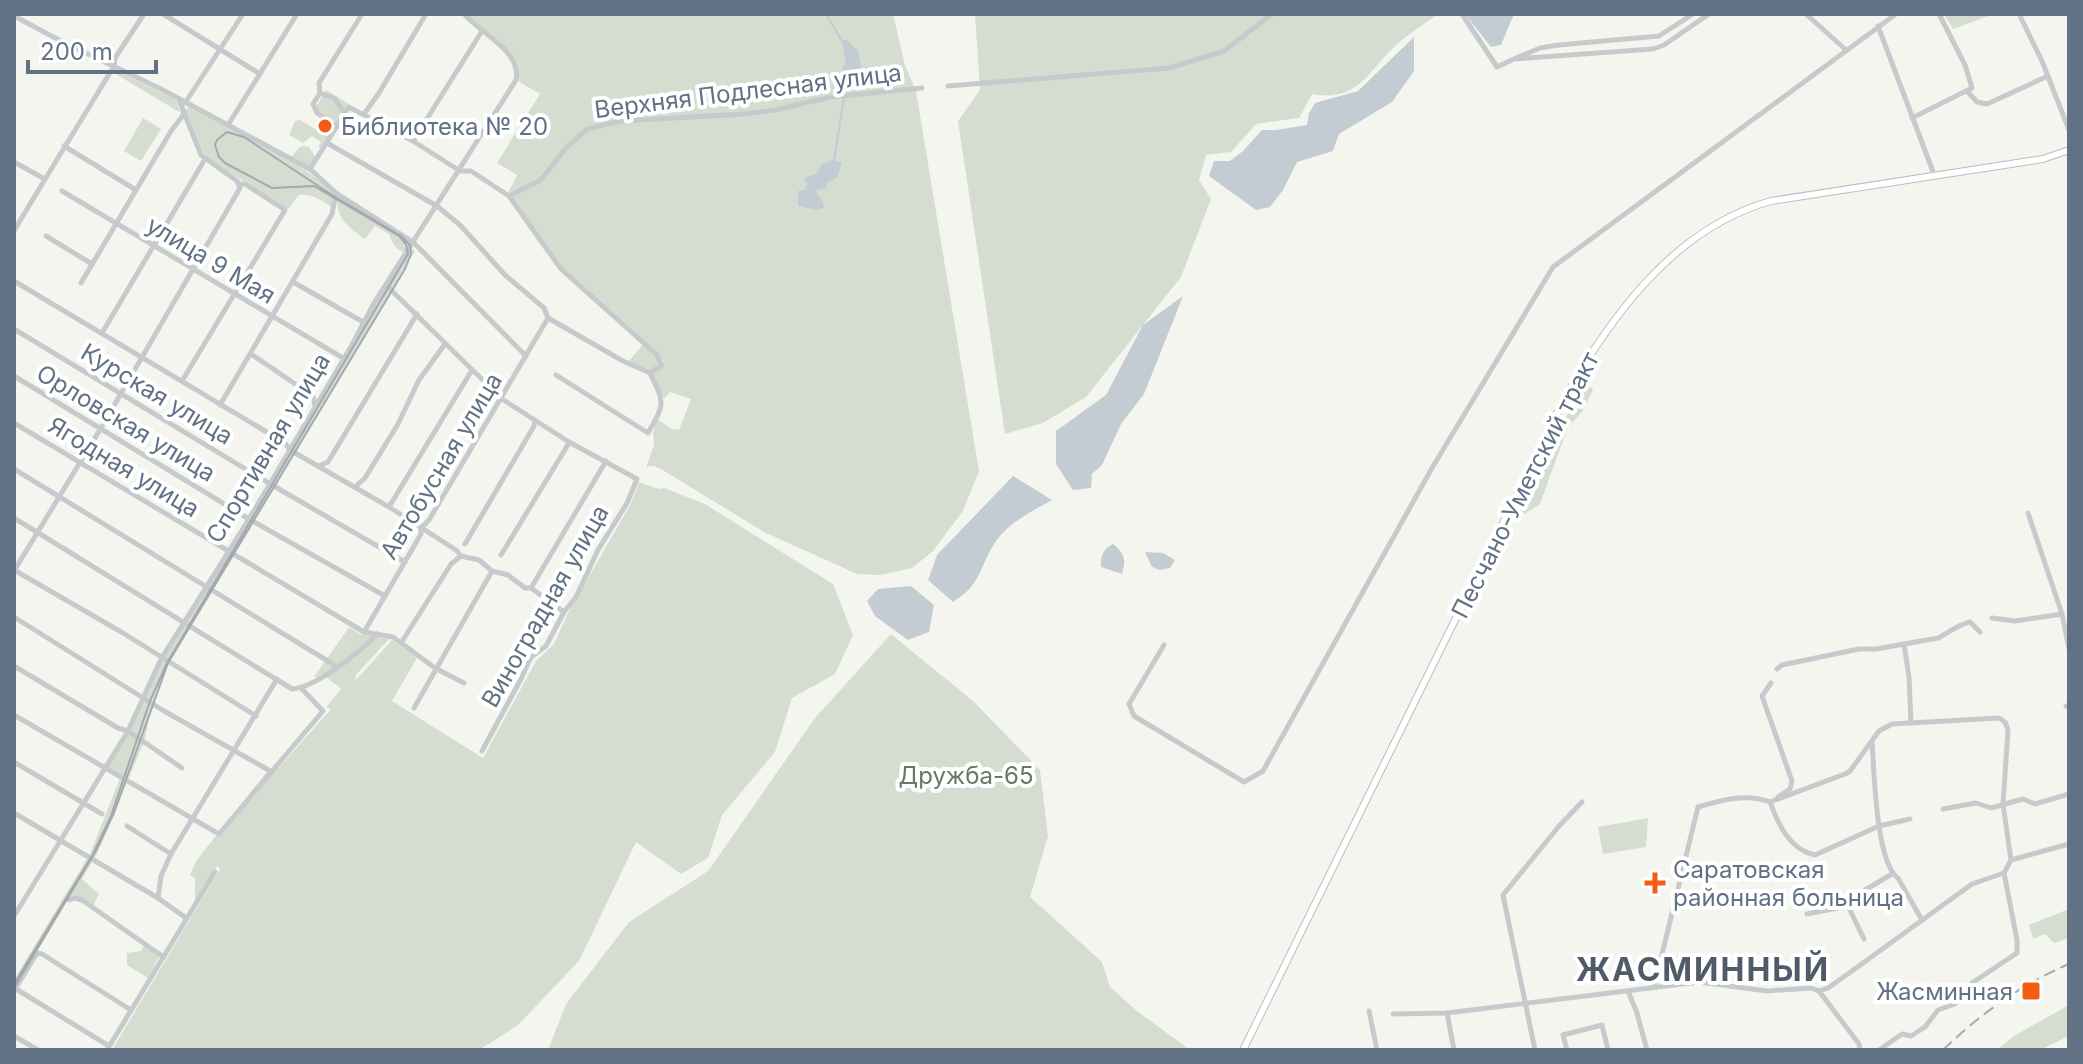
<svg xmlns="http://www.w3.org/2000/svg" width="2083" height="1064" font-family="Inter,sans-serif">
  <rect width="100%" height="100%" fill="#f5f5f0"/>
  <g fill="#d5ddd1">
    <path d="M465,14h428l12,51 11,26 63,380 -16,40 -31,41 -20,16 -32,7 -23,-1 -93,-42 -103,-63 -7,-3 -8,1 8,-22 -1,-12 4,-14 15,10 7,1 12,-31 -21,-7 -6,7 -11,-25 12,-12 -15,-13 10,17 -11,6 -21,-10 16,-19 -85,-77 -51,-73 9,-18 -20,-12 43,-69 -22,-13c5,-27 -35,-50 -53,-67z"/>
    <path d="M975,14h463c-15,11 -32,21 -45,34 -27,27 -37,54 -81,46l-13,24 -43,6 -25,28 -25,3 -7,25 12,19 -30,78 -95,120 -43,26 -38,11 -47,-313 22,-31z"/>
    <path d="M1944,14h50l-41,15z"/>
    <path d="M117,71l58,28 6,14 -67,-40z"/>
    <path d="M326,90l23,14 -12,20 -20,-12 -1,-5z"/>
    <path d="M189,106c46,26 107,50 144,87v15c-11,-7 -21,-15 -34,-13l-11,14 -80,-50 -9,-13 -14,-36z"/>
    <path d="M143,118l18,11 -20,32 -17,-10z"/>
    <path d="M300,120l29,17 -6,11 -5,-1 3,-5 -9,-6 -9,7 -14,-8 6,-14z"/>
    <path d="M303,146l6,1 7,11 -7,8 -17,-9 6,-9z"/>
    <path d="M338,197l64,39 6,10 -5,6c-9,-4 -11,-10 -14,-18l-14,-8 -10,13c-15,-10 -31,-22 -27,-42z"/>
    <path d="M410,247l5,4 -247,412 -15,40 -9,39 -49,116 -5,-4 30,-76 -15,-10 26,-40 32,-68z"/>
    <path d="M1585,381l8,9 -11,22 -14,15 -28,77 -15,10 -7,-5z"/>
    <path d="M639,482l20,7 5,-1 41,16 128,80 20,51 -18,39 -43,24 -17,54 -53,63 -14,43 -27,16 -45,-32 -57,119 -61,64 -39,25h-367l108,-181 -3,-3 -22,35v-23l-5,-3 6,-14 70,-88 3,-2 6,1 56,-63 -5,-2 15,-18 -15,-12h-12l35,-50 11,7 29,5 -33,36 -1,6 37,-41 25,18 -25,43 91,57 53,-97 18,-17 14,-31 62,-108z"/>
    <path d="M891,634l82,67 67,69 8,66 -18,61 72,65 8,25 27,24 53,39h-642l18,-46 63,-82 79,-51 107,-153z"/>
    <path d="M1648,818l-2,29 -43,7 -5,-27z"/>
    <path d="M88,857l5,3 -11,19 17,15 -6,12 -22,-9 -6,3 -51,85v-5z"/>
    <path d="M2069,909v29l-15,5 -9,-9 -12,5 -4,-14z"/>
    <path d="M145,945l14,12 -11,21 -21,-13v-12l14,-2z"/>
    <path d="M2069,1005v31l-29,14h-43l17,-14z"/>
  </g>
  <g fill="#c3ccd2">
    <path d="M1465,14h49l-13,31 -10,2z"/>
    <path d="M1414,37v34l-22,31 -53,32 -6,17 -36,11 -14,28 -13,17 -14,3 -47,-34 5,-15h16l13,-10 19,-21h14l31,-5 2,-12 6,-10 43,-12z"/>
    <path d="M846,39l12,12 5,25 -7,12 -11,4 -4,-3 1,-22 4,-3 -4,-23z"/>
    <path d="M834,160l8,3 -5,15 -9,4 -2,6 -11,2 8,12 1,6 -8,2 -18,-4v-15l7,-1 2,-5 -3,-7 12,-4 6,-10z"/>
    <path d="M1183,296l-39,98 -23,30 -19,41 -10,9 -1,14 -18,2 -17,-26v-33l50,-36 37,-70z"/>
    <path d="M1013,476l39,24c-20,11 -42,22 -56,41 -18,27 -13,42 -43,61l-25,-22 9,-25z"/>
    <path d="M1113,544c12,10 13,15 9,30l-21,-7c-1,-10 2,-18 12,-23z"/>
    <path d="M1145,552l18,1 12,7 -5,8 -10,2 -8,-3z"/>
    <path d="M911,586l23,19 -5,27 -21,8 -33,-24 -8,-15 11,-12z"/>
  </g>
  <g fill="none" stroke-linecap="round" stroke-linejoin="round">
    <g stroke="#c3ccd2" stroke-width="2">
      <path d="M827,15l15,26"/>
      <path d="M834,160l11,-68"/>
    </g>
    <g stroke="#b9bcc0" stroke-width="8">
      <path id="major" d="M1243,1050l320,-649c47,-84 111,-173 208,-200l272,-42 26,-9"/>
    </g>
    <g stroke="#c7cacd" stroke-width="5">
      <path d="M163,14l97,60"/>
      <path d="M1462,14l35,53 17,-8 139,-10 11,-4 45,-31"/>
      <path d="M1806,14l40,36"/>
      <path d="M2019,14l23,47 27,69"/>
      <path d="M14,16l47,25 100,48 149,80 26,24 77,49 113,114"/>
      <path d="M1878,26l57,151"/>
      <path d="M1516,58l24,-10 19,-3 100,-9 34,-22"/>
      <path d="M948,86l221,-18 55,-17 48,-37"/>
      <path d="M1967,91l10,11 10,2 61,-28"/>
      <path d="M320,93l14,5 11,16"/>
      <path d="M185,103l58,-89"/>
      <path d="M364,114l15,-21 47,-79"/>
      <path d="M1912,118l60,-30 -7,-23 -26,-51"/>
      <path d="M228,125l69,-111"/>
      <path d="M337,127l-20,-14 -4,-9 7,-11 -1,-10 43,-69"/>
      <path d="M413,141l69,-110"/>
      <path d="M327,143l110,63 23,19 45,50 39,33 4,10 75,43 27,12c15,31 15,30 -2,60l-92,-58"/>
      <path d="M64,146l72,44"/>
      <path d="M14,162l29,16"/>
      <path d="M310,169l39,-62 64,34 47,30h11l38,25 52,73 95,85 6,11 -12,8"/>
      <path d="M62,191l281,167"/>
      <path d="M509,196l32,-16 24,-31 22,-20 34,-8 124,-7 30,-4 56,-13 91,-9"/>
      <path d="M14,231c33,-56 67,-110 100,-165l1,-8 29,-44"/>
      <path d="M46,236l46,28"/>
      <path d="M14,281l271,162 5,7 99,57 67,43 5,6 18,4 13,11 16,4 17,13h6l33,24"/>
      <path d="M293,282l70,40"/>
      <path d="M81,283l90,-152 13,-17"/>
      <path d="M386,285l116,114 67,43 68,37 -10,24 -29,47 -22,47 -12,15 -18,34 -15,11 -10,22 -39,72"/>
      <path d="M14,329l258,156 133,77"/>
      <path d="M102,333l103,-174"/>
      <path d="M251,354l62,42 2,10"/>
      <path d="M14,376l235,143 136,77"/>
      <path d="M182,381l103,-171 -40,-26h-6"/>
      <path d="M220,405l112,-191 4,-21"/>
      <path d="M14,423l350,209 29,5 42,31 29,15"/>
      <path d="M321,465l7,-3 89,-148"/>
      <path d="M14,469l322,197"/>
      <path d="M355,487l10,-9 33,-54 21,-44 26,-36"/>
      <path d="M389,507l83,-137"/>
      <path d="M2028,513l34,101 7,35"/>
      <path d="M14,518l278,171c25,-2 68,-37 85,-55"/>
      <path d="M465,544l69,-118 1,-6"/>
      <path d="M501,555l68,-112"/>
      <path d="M14,570l109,63 133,83"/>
      <path d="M14,571l87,-143 139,-240 -3,-7 -36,-26 -22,-55"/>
      <path d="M531,588l75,-127"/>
      <path d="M14,617l150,94 108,61"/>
      <path d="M1992,618l23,3 47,-7"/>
      <path d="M364,632l57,-98v-6l8,-8 119,-202"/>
      <path d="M401,643l50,-79 10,-8"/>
      <path d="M1904,644l5,33 2,46"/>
      <path d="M1164,645l-35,59 5,12 110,66 19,-11 169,-303 121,-201 343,-253"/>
      <path d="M14,666l104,62 10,3 54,37"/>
      <path d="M1777,669l5,-4 77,-16h17l62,-11c12,-6 19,-13 32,-16l10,10"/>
      <path d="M1771,683l-9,13 30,85 -2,8 -12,8"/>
      <path d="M2069,705l-3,1 3,2"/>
      <path d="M414,708l78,-137"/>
      <path d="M14,715l205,119 104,-123 -22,-23"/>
      <path d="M1872,742c2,28 4,121 26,136l24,42"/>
      <path d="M14,762l88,52"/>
      <path d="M1770,802c8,22 20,48 45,53l64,-29 31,-7"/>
      <path d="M1943,809l33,-6 15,5 32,-9 12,5 34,-10"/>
      <path d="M14,813l144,85 28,20"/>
      <path d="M127,826l44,28"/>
      <path d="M2011,860l58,-16"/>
      <path d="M158,898l3,-22 10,-22 106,-175"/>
      <path d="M69,900l6,-2 7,2 80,56"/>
      <path d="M1848,906l16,33"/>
      <path d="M1807,914l41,-8 17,-16 27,-16"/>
      <path d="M14,916l114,-185 33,-72 88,-140 103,-174 22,-42 142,-223c6,-29 -36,-47 -52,-66"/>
      <path d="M1654,987l44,-180c23,-7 48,-14 72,-5l75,-28 5,-3 29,-40 13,-7 107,-6 6,4 3,8 -5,74 8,56 -7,13 13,67v13l-45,30 -17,21 -17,6 -13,17 -14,9 -9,-2 -23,16"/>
      <path d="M16,989l93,57"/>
      <path d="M14,991l23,-38 5,1 89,56"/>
      <path d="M1628,991l9,22 10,37"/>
      <path d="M1819,991l9,-3 24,-17 120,-87 32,-11"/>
      <path d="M1819,991l40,53 1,6"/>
      <path d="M1369,1011l8,39"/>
      <path d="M1447,1013l7,37"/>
      <path d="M1393,1014l54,-1 252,-31 68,9 44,-3 8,3"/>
      <path d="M14,1036l24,14"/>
      <path d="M107,1050l108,-178"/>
      <path d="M1535,1050l-32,-155 56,-69 23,-24"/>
      <path d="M1567,1050l-4,-15 39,-10 6,25"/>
    </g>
    <use href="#major" stroke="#fff" stroke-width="6"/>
    <path stroke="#a4a9b0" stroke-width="2" d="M14,984l79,-130 18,-38 39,-115 17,-38 241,-409 -2,-10 -7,-8 -85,-50 -42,2 -47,-25 -6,-6 -4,-12 2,-5 10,-8 17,5 88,58 69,41 9,9 1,9 -6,15 -237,394 -54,150 -17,36 -83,139"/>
    <path stroke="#a4a9b0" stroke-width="2" stroke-dasharray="12 6" stroke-linecap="butt" d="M1943,1050c37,-36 79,-66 126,-86"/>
  </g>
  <g fill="#f35c13" stroke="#fff" stroke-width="3">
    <circle cx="325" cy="126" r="8"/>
    <path d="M1651 871h8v8h8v8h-8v8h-8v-8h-8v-8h8z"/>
    <rect x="2021" y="981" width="20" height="20" rx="4"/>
  </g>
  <g text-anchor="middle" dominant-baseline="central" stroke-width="8" stroke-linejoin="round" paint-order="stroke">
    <g font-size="24" fill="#617285" stroke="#fff">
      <text transform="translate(748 91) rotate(-7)">Верхняя Подлесная улица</text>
      <text transform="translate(211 260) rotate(31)">улица 9 Мая</text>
      <text transform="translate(157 394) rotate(31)">Курская улица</text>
      <text transform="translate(126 423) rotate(31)">Орловская улица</text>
      <text transform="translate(268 448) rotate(-59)">Спортивная улица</text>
      <text transform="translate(441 466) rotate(-59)">Автобусная улица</text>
      <text transform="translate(124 467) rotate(31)">Ягодная улица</text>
      <text transform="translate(1525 485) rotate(-63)">Песчано-Уметский тракт</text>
      <text transform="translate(545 606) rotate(-60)">Виноградная улица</text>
    </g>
    <g font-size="24" fill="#617285" stroke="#fff" text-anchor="start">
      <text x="341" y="126">Библиотека № 20</text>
      <text x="1673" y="869">Саратовская<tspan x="1673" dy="28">районная больница</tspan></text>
      <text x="2013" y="991" text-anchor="end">Жасминная</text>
    </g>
    <g font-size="24" fill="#637b61" stroke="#fff">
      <text x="966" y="775">Дружба-65</text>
    </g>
    <g font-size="32" font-weight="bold" letter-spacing="2" fill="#505b69" stroke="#fff">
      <text x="1703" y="969">ЖАСМИННЫЙ</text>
    </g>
  </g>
  <rect width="2083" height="1064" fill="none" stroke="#617285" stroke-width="32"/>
  <path d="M28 60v12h128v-12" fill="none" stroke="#617285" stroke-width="4"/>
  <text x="40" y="60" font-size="24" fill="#617285" stroke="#ffffff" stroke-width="6" paint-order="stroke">200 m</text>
</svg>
